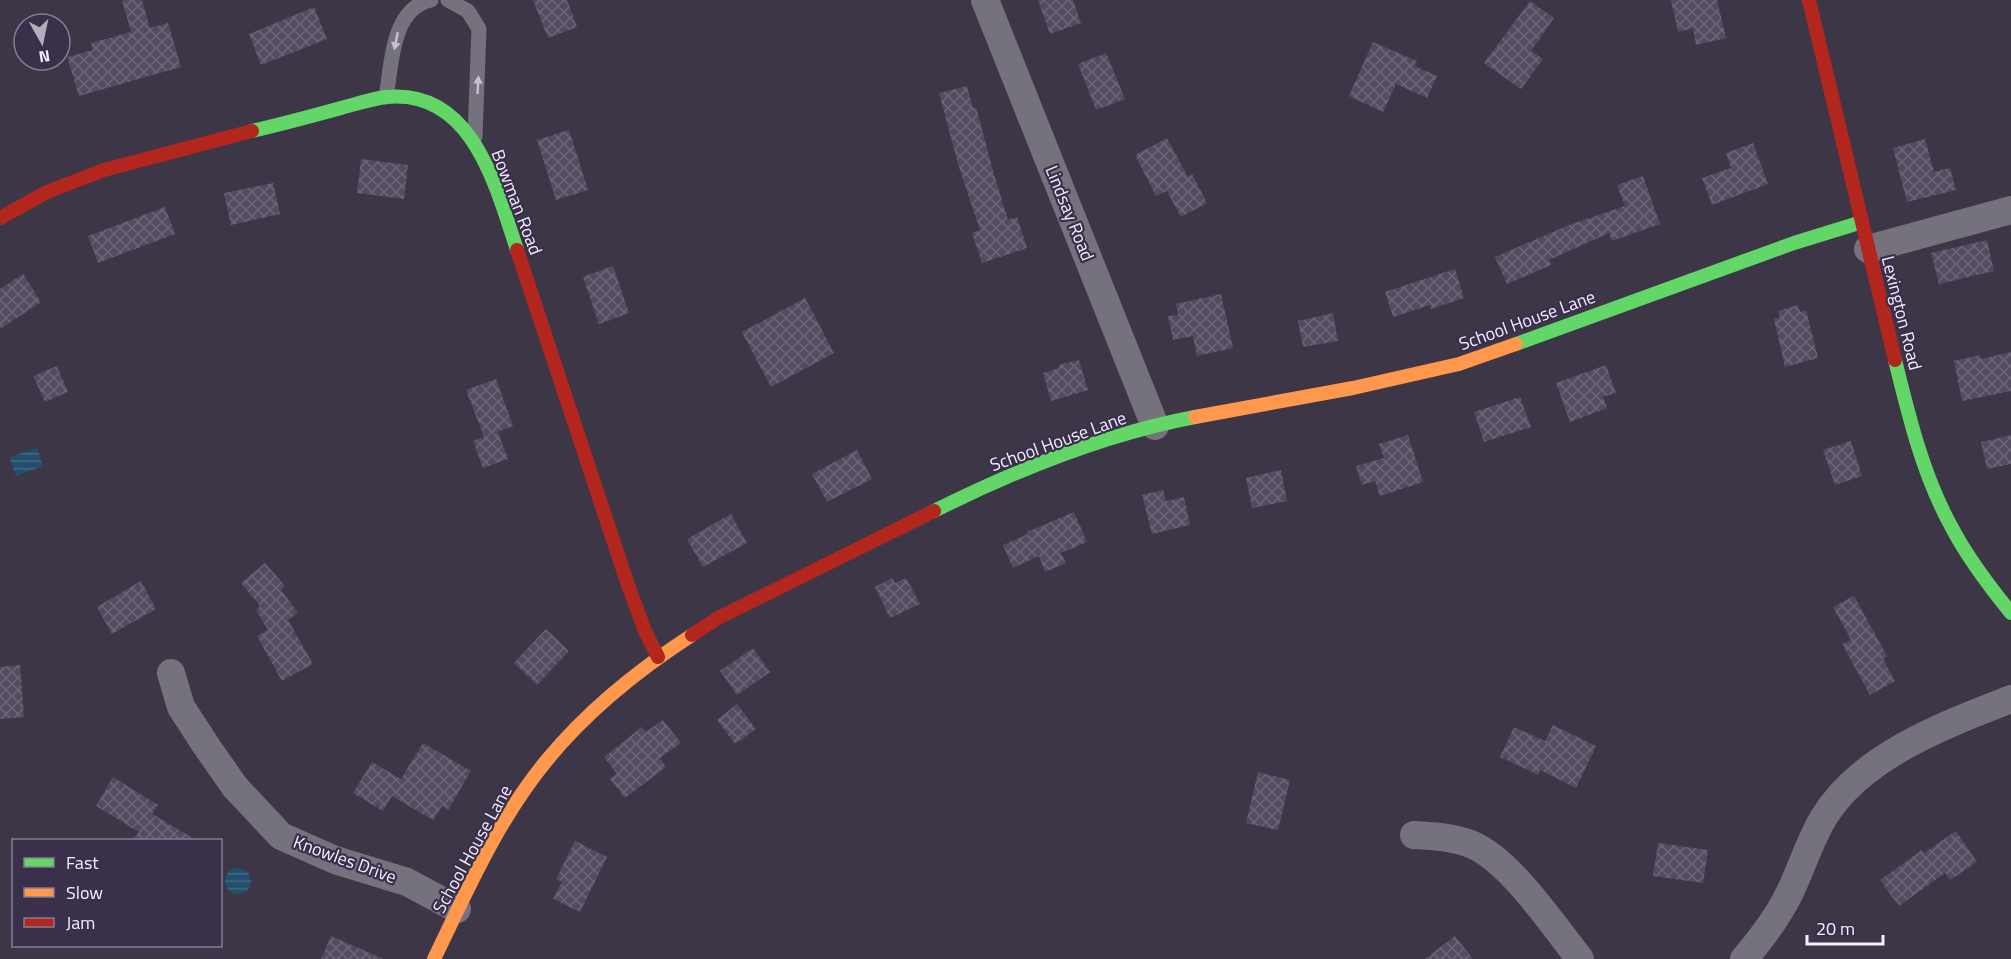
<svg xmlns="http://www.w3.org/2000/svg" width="2011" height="959" font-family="'Titillium Web',sans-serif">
  <defs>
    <pattern id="water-rules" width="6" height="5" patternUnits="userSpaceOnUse" patternTransform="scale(1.5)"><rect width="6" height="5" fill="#234f6c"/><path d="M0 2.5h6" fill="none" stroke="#436982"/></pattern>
    <pattern id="building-cross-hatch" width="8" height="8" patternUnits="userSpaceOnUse" patternTransform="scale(1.5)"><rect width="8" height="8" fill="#544b61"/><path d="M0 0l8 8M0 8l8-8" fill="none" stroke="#6d6579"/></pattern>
  </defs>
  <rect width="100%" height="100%" fill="#3c3646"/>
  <g fill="url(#water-rules)">
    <path d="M37,448l6,18 -27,10 -7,-19z"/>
    <circle cx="238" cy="881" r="13"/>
  </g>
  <g fill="url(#building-cross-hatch)">
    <path d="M122,0h20l8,28 18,-5 13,44 -102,29 -12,-39 26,-7 -2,-7 40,-11z"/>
    <path d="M533,0h34l10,27 -29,11z"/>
    <path d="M1038,0h35l8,23 -31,11z"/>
    <path d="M1671,0h46l9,38 -30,7 -3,-17 -15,4z"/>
    <path d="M1530,1l24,17 -23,33 12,8 -22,30 -37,-26z"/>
    <path d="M314,7l13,32 -66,26 -12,-31z"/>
    <path d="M1373,42l44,19 -2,5 22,10 -10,22 -31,-14 -13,28 -34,-16z"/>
    <path d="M1106,53l19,46 -29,11 -18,-46z"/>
    <path d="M967,86l6,22 3,-1 17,64 15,49 9,-3 10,31 -45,15 -10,-30 8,-3 -22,-66 -19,-71z"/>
    <path d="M569,130l19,60 -32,10 -19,-60z"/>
    <path d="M1167,138l21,39 4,-3 15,29 -26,14 -14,-26 -11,5 -21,-41z"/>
    <path d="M1925,139l9,33 16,-4 6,22 -49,12 -14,-54z"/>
    <path d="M1753,143l15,41 -56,21 -10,-27 29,-10 -5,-15z"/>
    <path d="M361,159l47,6 -4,34 -47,-6z"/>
    <path d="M1643,176l17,48 -48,17 -3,-8 -60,27 2,5 -44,19 -12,-27 74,-32 56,-19 -8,-21z"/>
    <path d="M273,183l7,31 -49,11 -7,-32z"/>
    <path d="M165,207l10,27 -77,29 -10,-27z"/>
    <path d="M1987,240l7,31 -55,13 -8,-31z"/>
    <path d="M613,266l16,47 -30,11 -16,-47z"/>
    <path d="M1455,269l9,29 -33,11 -1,-4 -37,12 -8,-25z"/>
    <path d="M23,274l18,28 -41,27v-40z"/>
    <path d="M1221,294l12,54 -36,8 -4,-20 -20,4 -5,-24 10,-1 -2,-11z"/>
    <path d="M805,298l29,55 -63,34 -29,-55z"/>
    <path d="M1798,305l2,7 6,-2 12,48 -33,9 -11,-48 6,-2 -2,-6z"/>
    <path d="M1333,313l5,28 -35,6 -5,-26z"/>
    <path d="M2011,352v39l-49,10 -8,-40 26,-6 1,4z"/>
    <path d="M1079,360l9,30 -37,11 -8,-28 16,-5v-3z"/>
    <path d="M1606,365l10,28 -13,4 4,11 -37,14 -14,-39z"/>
    <path d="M57,366l11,26 -23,10 -12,-26z"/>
    <path d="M496,379l17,47 -29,11 -18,-47z"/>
    <path d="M1520,397l11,30 -47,15 -10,-30z"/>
    <path d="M498,432l10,27 -25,9 -10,-27z"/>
    <path d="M1408,435l15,47 -43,14 -5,-15 -13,4 -6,-19 28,-8 -5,-14z"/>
    <path d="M2011,435v29l-24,5 -6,-27z"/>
    <path d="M1851,441l11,35 -27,9 -12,-35z"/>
    <path d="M857,450l15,29 -45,23 -15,-28z"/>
    <path d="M1281,470l6,31 -35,7 -6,-30z"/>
    <path d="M1163,490l3,11 18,-4 6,28 -38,9 -10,-39z"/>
    <path d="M1074,512l13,30 -26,11 5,10 -21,9 -6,-16 -26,12 -10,-23 25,-11 -1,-2z"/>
    <path d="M731,514l16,29 -44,24 -16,-28z"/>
    <path d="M265,563l20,23 -4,4 17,23 -10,7 25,44 -31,17 -25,-45 11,-6 -12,-20 4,-4 -19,-23z"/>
    <path d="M892,578l3,5 11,-5 14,26 -30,14 -15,-31z"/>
    <path d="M141,581l15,28 -44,25 -15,-27z"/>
    <path d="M1854,596l33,60 -4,3 12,22 -25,14 -28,-51 9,-4 -18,-33z"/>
    <path d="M546,629l23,22 -32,34 -23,-22z"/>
    <path d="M753,648l17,24 -33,23 -17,-24z"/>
    <path d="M20,665l4,52 -24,2v-52z"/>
    <path d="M737,704l19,25 -21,15 -18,-24z"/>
    <path d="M663,720l18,23 -21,15 6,9 -41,31 -15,-19 7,-5 -13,-17 38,-30 4,5z"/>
    <path d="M1553,725l43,21 -20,42 -36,-18 -2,5 -38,-18 14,-30 31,14z"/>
    <path d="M423,743l48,28 -23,39 -6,-4 -9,14 -41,-24 -9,15 -30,-18 19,-31 29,17z"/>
    <path d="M1258,772l32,8 -12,50 -32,-7z"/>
    <path d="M113,777l45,28 -6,9 44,26h-63l6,-8 -43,-26z"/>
    <path d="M1956,831l21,31 -27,18 -5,-7 -46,33 -19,-26 42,-30 2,3z"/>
    <path d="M575,841l32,16 -27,55 -27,-13 9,-17 -6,-3z"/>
    <path d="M1658,843l50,7 -5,33 -50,-7z"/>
    <path d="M331,936l53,23h-63z"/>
    <path d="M1455,936l18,23h-48z"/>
  </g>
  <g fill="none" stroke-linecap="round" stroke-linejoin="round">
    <g stroke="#75717d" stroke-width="15">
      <path d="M448,0l20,11 11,18 -4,108"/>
      <path d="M386,97c6,-33 5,-88 45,-97"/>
    </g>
    <g stroke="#75717d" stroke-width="28">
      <path d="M985,0l170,426"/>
      <path d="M1868,249l143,-39"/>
      <path d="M171,673l10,34 26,40 28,40 46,49 54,24 72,22 50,27"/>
      <path d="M1414,835c20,1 40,2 59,10 38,17 80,80 107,114"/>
      <path d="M1744,959c18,-21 34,-42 46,-67 12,-25 20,-52 34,-75 38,-62 123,-93 187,-118"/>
    </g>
    <g stroke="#63d668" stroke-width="14">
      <path d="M252,131c30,-7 60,-15 89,-23 15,-4 30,-9 45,-11 86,-9 110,89 131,153"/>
      <path d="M1516,344l278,-101 68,-21"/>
      <path d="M1895,360c14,57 28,115 56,166 16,31 38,60 60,87"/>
      <path d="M934,511c82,-41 170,-77 261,-94"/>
    </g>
    <g stroke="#ff974d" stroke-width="14">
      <path d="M1195,417l158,-29 106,-24 57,-20"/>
      <path d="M434,959c33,-68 64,-140 113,-199 41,-50 91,-90 145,-125"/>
    </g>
    <g stroke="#b3261e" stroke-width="14">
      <path d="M1809,0l86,360"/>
      <path d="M0,218l47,-26 57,-22 148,-39"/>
      <path d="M517,250l111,335 17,46 13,26"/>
      <path d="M692,635l26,-17 216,-107"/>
    </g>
  </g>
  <defs><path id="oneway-solid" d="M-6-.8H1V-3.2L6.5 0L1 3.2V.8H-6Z" transform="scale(1.5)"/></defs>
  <g fill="#c7c2d0">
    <use href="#oneway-solid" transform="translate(396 41) rotate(101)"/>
    <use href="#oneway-solid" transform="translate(478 85) rotate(-87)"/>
  </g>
  <g text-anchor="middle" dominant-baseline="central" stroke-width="4.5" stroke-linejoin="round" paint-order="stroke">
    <g font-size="18" fill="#f3eefd" stroke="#3a304c">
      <text transform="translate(517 202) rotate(69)">Bowman Road</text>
      <text transform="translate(1070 213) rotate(68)">Lindsay Road</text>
      <text transform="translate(1902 313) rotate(76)">Lexington Road</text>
      <text transform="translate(1527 320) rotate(-20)">School House Lane</text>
      <text transform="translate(1058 441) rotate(-20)">School House Lane</text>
      <text transform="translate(472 849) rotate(-61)">School House Lane</text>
      <text transform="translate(345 859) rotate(20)">Knowles Drive</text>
    </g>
  </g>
  <rect x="12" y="839" width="210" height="108" fill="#3a304c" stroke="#847c93" stroke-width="1.5"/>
  <rect x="24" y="858" width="30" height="9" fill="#63d668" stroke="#847c93" stroke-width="1.5"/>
  <text x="66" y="869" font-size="18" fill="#f3eefd">Fast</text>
  <rect x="24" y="888" width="30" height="9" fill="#ff974d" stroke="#847c93" stroke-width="1.5"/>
  <text x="66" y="899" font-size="18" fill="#f3eefd">Slow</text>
  <rect x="24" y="918" width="30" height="9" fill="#b3261e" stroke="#847c93" stroke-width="1.5"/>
  <text x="66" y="929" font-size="18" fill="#f3eefd">Jam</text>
  <g transform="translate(42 42) rotate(171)"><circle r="28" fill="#3a304c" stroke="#847c93" stroke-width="1.5"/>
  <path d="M0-4.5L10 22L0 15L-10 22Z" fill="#b3aebd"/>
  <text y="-9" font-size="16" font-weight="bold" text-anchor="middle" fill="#f3eefd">N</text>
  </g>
  <path d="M1807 935v9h76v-9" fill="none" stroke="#f3eefd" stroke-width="3"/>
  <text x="1816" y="935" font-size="18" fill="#f3eefd" stroke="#3a304c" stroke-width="4.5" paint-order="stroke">20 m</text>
</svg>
